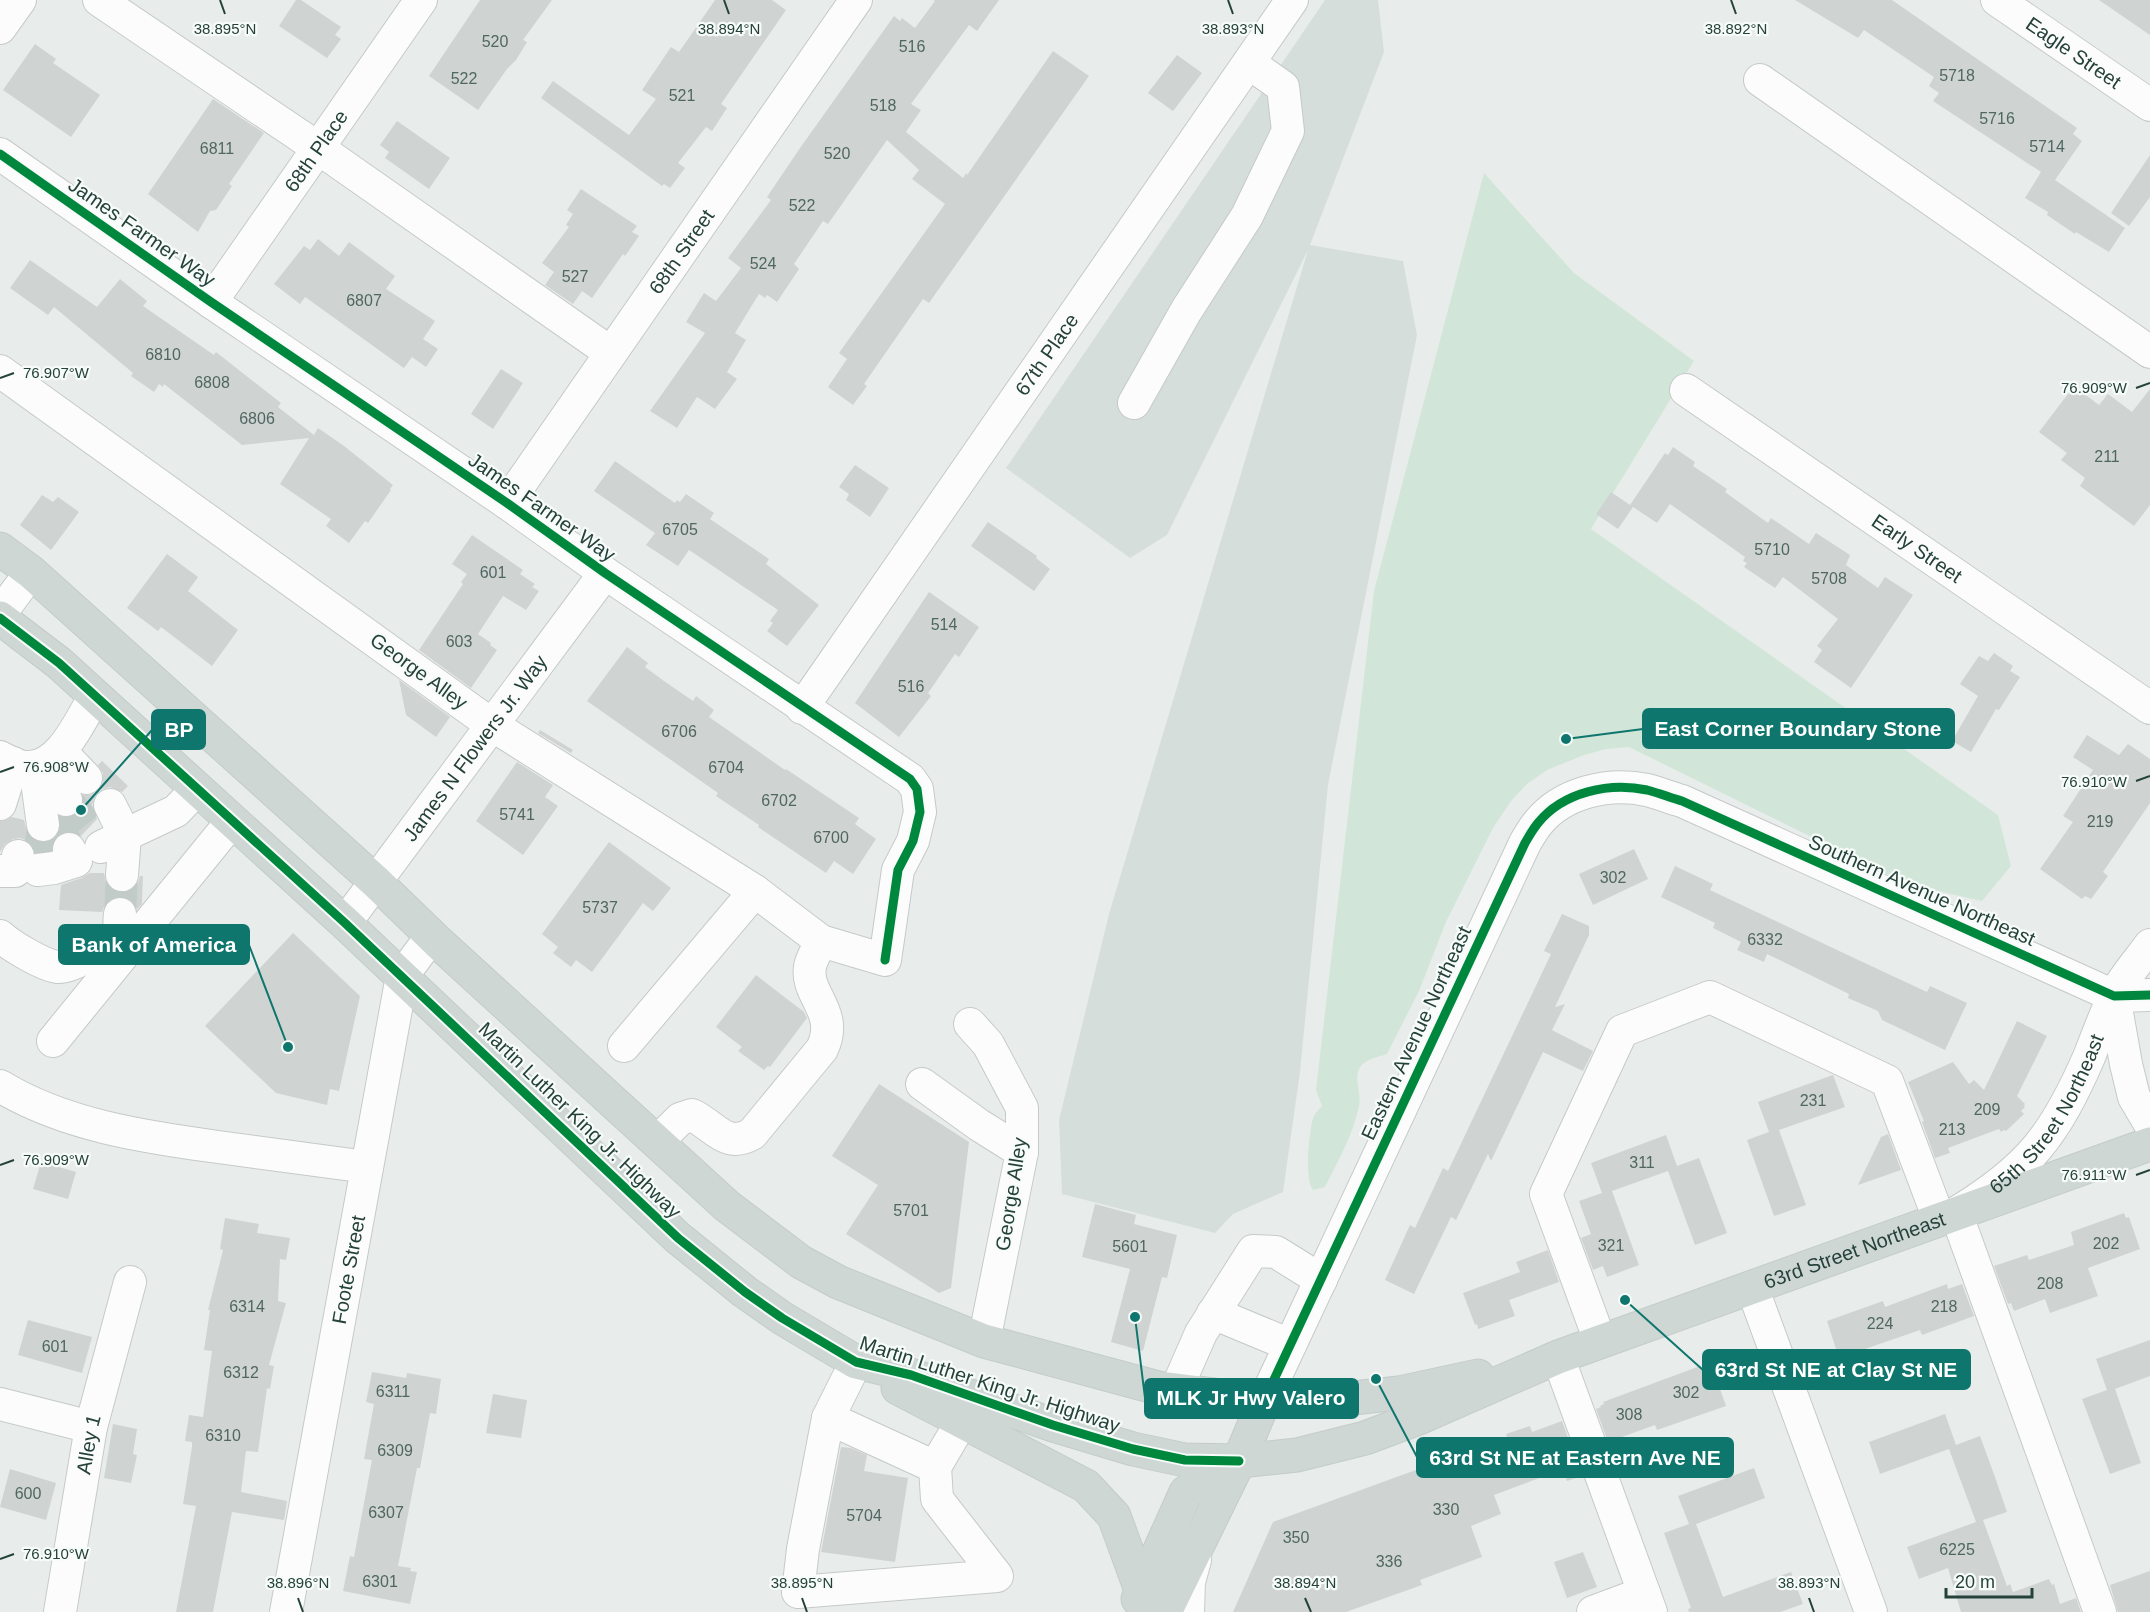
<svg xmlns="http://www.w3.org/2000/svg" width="2150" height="1612" font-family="Arial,sans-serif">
  <rect width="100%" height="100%" fill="#e8edeb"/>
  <path fill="#d6dedb" d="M1325,0h53l6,52 -74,193 93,16 14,74 -89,450 -28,287 -17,120 -50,22 -18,19 -153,-39 -3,-74 50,-206 199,-664 -141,285 -37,23 -124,-90z"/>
  <path fill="#d1e6d8" d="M1484,173l90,100 120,88 -103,168 407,286 13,51 -29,35 -75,-17 -278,-137 -23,2 -22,6 -37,15 -20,14 -16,17 -18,27 -47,94 -27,69 -32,63c-9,3 -24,6 -28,15 -5,12 3,25 0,37 -6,29 -21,55 -34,81l-12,3c-9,-12 -4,-57 0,-72 2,-5 6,-9 9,-12l-6,-16 58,-499z"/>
  <g fill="#cfd4d2">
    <path d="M296,0h5l40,27 -6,8 6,4 -14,19 -48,-32z"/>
    <path d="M480,0h72l-29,40 4,2 -11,18 -9,9 -29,41 -49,-34z"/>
    <path d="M715,0h57l14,10 -65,94 6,4 -15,23 -6,-4 -28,36 7,5 -15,20 -6,-4 -2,2 -121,-88 12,-17 76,54 27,-36 -14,-9 29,-43 8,5z"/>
    <path d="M933,0h66l-22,31 -8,-6 -58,79 10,6 -15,22 57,46 3,-5 1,2 86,-124 36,25 -160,227 -6,-4 -59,85 3,2 -14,19 -25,-18 19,-28 -8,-6 106,-149 -33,-25 7,-9 -32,-30 -59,84 -5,-3 -29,43 5,5 -22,33 -10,-7 -2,3 -6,-4 -24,39 11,7 -19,32 10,7 -22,30 -18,-12 -20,31 -27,-17 55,-78 -19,-11 18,-29 12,8 25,-33 -13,-10 43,-58 -4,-3 33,-49 94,-132 6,5 2,-3 13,10 20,-27z"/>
    <path d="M1795,0h97l185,128 -4,6 9,7 -27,39 70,48 -16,24 -33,-20 -1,2 -28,-19 1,-3 -23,-14 16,-26 -108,-71 6,-8 -10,-7 5,-9 -70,-47 -6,8z"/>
    <path d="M2099,0h51v35z"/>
    <path d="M35,44l21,15 -3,4 47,32 -29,42 -68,-47z"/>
    <path d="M1177,55l25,18 -29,38 -25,-18z"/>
    <path d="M213,99l51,34 -35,51 3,2 -16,24 -6,1 -12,21 -50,-38z"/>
    <path d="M397,121l53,37 -21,31 -44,-31 4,-6 -9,-7z"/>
    <path d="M2150,155v42l-21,29 -18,-13z"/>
    <path d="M581,189l56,37 -5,6 7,4 -14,20 -2,-2 -31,44 -10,-7 -9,13 -28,-19 9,-13 -12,-9 27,-36 -3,-2 7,-11 -6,-4z"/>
    <path d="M318,239l21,17 10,-14 46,34 -9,13 49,32 -12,18 15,10 -12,18 -14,-10 -8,11 -3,-2 -93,-67 -3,-2 -5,7 -26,-20 30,-38 6,4z"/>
    <path d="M30,260l67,47 23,-28 27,22 -4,5 71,49 2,-3 65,51 -3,4 36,28 4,-7 26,18 49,39 -3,4 1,1 -23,33 -3,-2 -16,22 -23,-17 5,-7 -51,-35 29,-46 -67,7 -78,-61 -1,3 -4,-3 -5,8 -23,-16 2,-3 -79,-66 -6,8 -38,-27z"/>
    <path d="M501,369l22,14 -30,46 -22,-15z"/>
    <path d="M2074,386l25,19 9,-11 24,18 18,-23v116l-16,21 -54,-40 5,-8 -24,-18 6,-7 -28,-21z"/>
    <path d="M1673,447l22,15 -2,4 34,23 -2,3 43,31 3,-5 38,26 7,-11 34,22 -4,10 32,23 7,-11 28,18 -62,93 -37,-26 8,-12 -5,-4 21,-27 -55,-42 -8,11 -31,-21 3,-4 -4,-2 2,-4 -75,-53 -13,19 -24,-16 -15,22 -22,-15 15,-22 19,13 35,-52 3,2z"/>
    <path d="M615,461l60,42 2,-3 3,2 6,-8 28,19 -4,6 59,40 -3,5 53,41 -32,41 -20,-15 6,-8 -3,-2 8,-11 -89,-60 -11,16 -32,-21 9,-12 -61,-42z"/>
    <path d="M855,465l34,23 -19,29 -24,-17 3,-6 -10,-7z"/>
    <path d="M42,495l11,7 5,-5 21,15 -28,38 -31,-25z"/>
    <path d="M988,522l49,34 -1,2 14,11 -16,22 -63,-45z"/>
    <path d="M472,535l51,35 -3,4 15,10 -3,3 7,4 -13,19 -23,-14 -25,38 13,9 -1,2 7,5 -26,38 -52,-38 44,-66 -2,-2 6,-8 -15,-10z"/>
    <path d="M167,554l31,23 -10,14 50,39 -26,36 -51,-39 -3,4 -31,-23z"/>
    <path d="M929,592l50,35 -20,30 -4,-3 -27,39 3,3 -32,41 -44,-34z"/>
    <path d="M627,647l21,16 -3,4 19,14 29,20 3,-5 18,14 -5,7 76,53 1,-1 73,49 -4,6 21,15 -23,35 -19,-13 -8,12 -68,-46 1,-2 -43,-29 2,-3 -131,-92z"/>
    <path d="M1994,653l19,13 -3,5 10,6 -21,33 -3,-1 -25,43 -19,-11 26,-45 -18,-12 19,-28 9,5z"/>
    <path d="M399,680l51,37 -14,20 -30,-22z"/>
    <path d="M540,730l33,20 -2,3 -33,-20z"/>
    <path d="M2087,735l32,20 9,-11 22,15v44l-47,69 5,4 -17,23 -6,-3 -3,3 -42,-30 33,-47 -10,-6 30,-46 -20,-13z"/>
    <path d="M102,761l26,25 -6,6 -12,-5 -9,2 -6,6 -3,10 5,14 -16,17 -12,-5 -9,2 -7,8 -2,9 -16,2 -6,-10 -8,-4 -8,1 -8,5 -5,8v-31l12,-4 12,3 4,16 8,5 9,2 9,-4 6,-8v-15h13l7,-5 4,-8 -1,-8h8l8,-4 4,-9v-9l-5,-8z"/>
    <path d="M517,762l36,23 -8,12 13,9 -35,49 -47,-34z"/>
    <path d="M609,842l62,46 -18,23 -10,-8 -51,69 -16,-12 -5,7 -18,-14 5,-6 -16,-13z"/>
    <path d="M1634,849l14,30 -55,26 -14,-31z"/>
    <path d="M1675,866l38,18 -3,6 144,68 73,34 3,-6 37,17 -22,47 -63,-30 -4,-9 -30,-13 1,-4 -82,-40 -3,8 -27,-12 4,-8 -28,-14 2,-5 -54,-26z"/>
    <path d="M90,873h14l2,9 5,7 10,4 9,-2 7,-6 3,-9h3l-1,28 -5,5 -5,-9 -8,-3h-9l-9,5 -4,10 -43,-2 2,-25 20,-7z"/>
    <path d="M1562,914l27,12v9l-34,72 10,-3 -13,26 41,21 -10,20 -40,-19 -52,109 -3,-7 -32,66 -5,-3 -37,77 -29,-14 25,-55 5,3 28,-60 5,3 103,-217 -7,-3z"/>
    <path d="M293,933l67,63 -21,95 -9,-2 -3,16 -51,-12 -71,-67z"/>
    <path d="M756,975l48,37 3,6 -37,49 -2,-1 -4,4 -26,-19 4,-4 -26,-20z"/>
    <path d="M2017,1021l30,15 -30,60 8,8 -1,2 1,1 -4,4 3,3 -18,17 -2,-1 -3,2 -2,-3 -51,19 2,5 -15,5 -13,-36 2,-1 -16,-39 45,-20 16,22 5,-4 10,10z"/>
    <path d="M1833,1075l12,32 -66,23 27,75 -32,11 -27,-76 22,-8 -11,-30z"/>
    <path d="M879,1084l90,58 -18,146 -12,5 -93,-59 32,-49 -46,-29z"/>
    <path d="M1888,1134l13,36 -43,15 23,-48z"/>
    <path d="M1666,1135l11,31 22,-8 28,75 -32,12 -27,-74 -56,20 27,74 -32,12 -4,-11 -10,4 -12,-32 10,-4 -12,-33 23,-8 -11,-30z"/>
    <path d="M41,1162l35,10 -8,27 -35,-10z"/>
    <path d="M1095,1204l41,11 -2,9 43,11 -10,43 -5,-1 -19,74 -32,-9 19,-73 -48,-12z"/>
    <path d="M2124,1213l2,5 3,-1 11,32 -52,19 10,28 -48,17 -5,-14 -31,12 -3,-8 -3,1 -14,-38 33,-11 2,5 45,-15 -3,-13z"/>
    <path d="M225,1218l34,6 -2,9 33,5 -4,22 -6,-1 -2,42 8,2 -17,62 5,1 -4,23 -3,-1 -9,64 -12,-1 -5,41 46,9 -3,19 -52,-8 -19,100h-37l20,-106 -13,-2 9,-57v-5l-7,-1 4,-26 14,2 9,-66 -8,-1 6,-40h-2l15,-60 -3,-1z"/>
    <path d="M1548,1250l11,32 -50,18 6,16 -37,13 -1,-5 -2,1 -12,-32 57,-21 -4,-10z"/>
    <path d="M1947,1284l1,5 14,-5 12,32 -52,19 -2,-5 -81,28 -12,-37 56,-20 2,6z"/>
    <path d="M28,1320l64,17 -10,36 -64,-18z"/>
    <path d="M2150,1340v36l-35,13 26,74 -31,11 -28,-75 25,-9 -11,-31z"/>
    <path d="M1700,1366l3,5 6,-3 3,8 3,-1 11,31 -69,24 -2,-5 -47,17 -12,-33 5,-2 -1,-1 4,-2 -1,-2z"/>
    <path d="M372,1372l34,6 1,-5 34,6 -5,35 -6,-1 -10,55h-3l-19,98 13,2 -1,3 7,1 -7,32 -67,-13 7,-35 4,1 18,-97 -8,-1 10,-55 -8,-2z"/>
    <path d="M493,1394l34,6 -6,38 -35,-5z"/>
    <path d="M1945,1414l11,31 24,-9 15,41 12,35 -24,8 24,66 3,-2 3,8 36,-13 3,6 2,-1 6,20 16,-6 5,14h-120l-13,-44 -29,11 -12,-32 69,-25 -27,-73 -69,25 -11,-32z"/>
    <path d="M1562,1421l20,55 -15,5 -4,-12 -69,26 7,19 -30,12 11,31 -62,23 2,5 -76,27h-113l40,-90 173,-63 3,6 60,-23 -3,-8 24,-8 2,6z"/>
    <path d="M113,1424l24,5 -4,25 4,1 -6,28 -27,-5z"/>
    <path d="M841,1447l10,1 16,7 -3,16 44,7 -13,84 -74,-10z"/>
    <path d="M1754,1468l11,30 -69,26 27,73 68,-25 12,32 -23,8h-91l-1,-3 3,-1 -27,-75 25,-9 -11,-28z"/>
    <path d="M10,1469l46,14 -10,37 -46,-13z"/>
    <path d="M1583,1552l14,35 -30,11 -13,-36z"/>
    <path d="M2150,1571v41h-32l-8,-27z"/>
  </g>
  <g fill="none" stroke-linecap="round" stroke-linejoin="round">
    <g stroke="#c1cbc8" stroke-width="32" stroke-dasharray="32 16" stroke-linecap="butt">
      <path d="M66,800l23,28"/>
      <path d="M53,814l16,35"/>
      <path d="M39,862l4,-37"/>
      <path d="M120,914l2,-39"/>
    </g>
    <g stroke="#c5cac8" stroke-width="34">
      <g id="minor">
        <path d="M99,0l219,148 293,205"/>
        <path id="s1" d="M1997,0l153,105"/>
        <path d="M0,28l20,-28"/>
        <path d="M1760,80l390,272"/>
        <path d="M0,154l211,148 296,201 98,70 305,206 7,10 3,23 -7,29 -15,29 -13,90 -64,-19 -66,-50 -263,-166 -492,-354"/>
        <path id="s2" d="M211,302l210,-302"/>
        <path id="s3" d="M1686,390l464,318"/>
        <path d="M1134,403l52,-92 61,-95 41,-85 -5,-44 -34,-24"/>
        <path id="s4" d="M507,503l349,-503"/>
        <path d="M0,614l31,-42"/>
        <path id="s5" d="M802,708l490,-708"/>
        <path d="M61,752l25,26"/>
        <path d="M0,757c8,4 17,10 26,10 34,3 54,-47 69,-71"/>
        <path d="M50,760l16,40"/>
        <path d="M35,767l8,58"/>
        <path d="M0,804l13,-41"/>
        <path d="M101,847l24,-12 -15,-30"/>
        <path d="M38,870l16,-2 22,-7 -7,-12"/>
        <path d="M0,871h15l3,-15"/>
        <path d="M122,875l3,-40 51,-24 21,-22"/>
        <path id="s6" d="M345,923l260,-350"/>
        <path d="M0,936c11,10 43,29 57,31 17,1 56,-24 62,-39 1,-4 0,-11 1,-14"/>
        <path d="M2114,996l12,68 8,33 16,27"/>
        <path d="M970,1024l18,20 34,64v44l-38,189"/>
        <path d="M53,1041l179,-220"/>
        <path d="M624,1046l131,-155"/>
        <path d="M922,1084l57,41 43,27"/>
        <path d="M0,1086c64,39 144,51 218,61 50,7 100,13 149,20"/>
        <path d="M657,1142l23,-23 12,-4c23,11 33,34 60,19l70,-85c18,-37 -17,-54 -12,-82 1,-8 8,-18 11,-26"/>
        <path d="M1752,1287l119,325"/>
        <path d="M1213,1313l77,32"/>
        <path d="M1600,1341l-54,-147 76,-163 88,-34 177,84 52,138"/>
        <path d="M1558,1357l93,255"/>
        <path d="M856,1362l-28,56 107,49 40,-68"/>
        <path d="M1176,1390l25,-57 52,-82 23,1 45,28"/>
        <path d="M1264,1401l261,-558c4,-7 8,-14 13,-20 25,-31 71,-41 109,-33 12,3 24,8 35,11l432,195 36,-1"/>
        <path d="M0,1404l91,23"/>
        <path d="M828,1418l-25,131 -5,43 199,-16 -60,-77 -2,-32"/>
        <path id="s7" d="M60,1612l31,-185 39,-145"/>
        <path id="s8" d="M286,1612l116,-636 30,-40"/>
        <path d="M1188,1612l1,-30 6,-22"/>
        <path d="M1593,1612l51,-19"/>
        <path id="s9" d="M2100,1612l-144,-399c73,-44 99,-78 133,-156 8,-20 15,-40 24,-59 9,-19 25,-36 37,-53"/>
      </g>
    </g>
    <g stroke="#c3ccc9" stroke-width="35">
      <g id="major">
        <path d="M0,549l31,23 345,310 62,60 289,264 74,56 37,20 146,59 174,47 106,13 80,-2 55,-6 79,-17"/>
        <path id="s10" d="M0,618l59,45 286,260 333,315 67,54 37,26 74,44 55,13 142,50 80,24 52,11 54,1 58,-6 68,-17 56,-21 137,-60 592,-213"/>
        <path d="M898,1388l188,98 28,30 27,74 5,22"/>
        <path d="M1138,1599l48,-107 53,-31"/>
        <path d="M1165,1612l74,-151 25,-60"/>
      </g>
    </g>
    <use href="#minor" stroke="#fcfcfc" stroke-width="32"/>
    <use href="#major" stroke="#cfd7d5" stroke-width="33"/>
    <g stroke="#f7fbf9" stroke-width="13">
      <g id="cycleway">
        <path d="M0,154l211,148 296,201 98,70 305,206 7,10 3,23 -7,29 -15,29 -13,90"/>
        <path d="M0,618l59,45 286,260 333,315 67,54 37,26 74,44 55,13 142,50 80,24 52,11 54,1"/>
        <path d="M1264,1401l261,-558c4,-7 8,-14 13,-20 25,-31 71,-41 109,-33 12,3 24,8 35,11l432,195 36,-1"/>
      </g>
    </g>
    <use href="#cycleway" stroke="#00873e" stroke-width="9"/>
  </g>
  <path fill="none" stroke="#24423a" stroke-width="2" d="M220,0l5,14M724,0l5,14M1228,0l5,14M1731,0l5,14M0,378l14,-5M2136,388l14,-5M0,772l14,-5M2136,781l14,-5M0,1165l14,-5M2136,1175l14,-5M0,1559l14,-5M298,1598l5,14M802,1598l5,14M1305,1598l6,14M1809,1598l5,14"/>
  <g text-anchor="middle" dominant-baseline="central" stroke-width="4.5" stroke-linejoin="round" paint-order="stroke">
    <g font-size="16" fill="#506761">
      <text x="495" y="41">520</text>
      <text x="912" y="46">516</text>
      <text x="1957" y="75">5718</text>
      <text x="464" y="78">522</text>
      <text x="682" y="95">521</text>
      <text x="883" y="105">518</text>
      <text x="1997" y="118">5716</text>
      <text x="2047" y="146">5714</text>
      <text x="217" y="148">6811</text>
      <text x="837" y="153">520</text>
      <text x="802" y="205">522</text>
      <text x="763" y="263">524</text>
      <text x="575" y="276">527</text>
      <text x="364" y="300">6807</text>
      <text x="163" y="354">6810</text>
      <text x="212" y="382">6808</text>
      <text x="257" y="418">6806</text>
      <text x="2107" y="456">211</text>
      <text x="680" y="529">6705</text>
      <text x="1772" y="549">5710</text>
      <text x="493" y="572">601</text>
      <text x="1829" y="578">5708</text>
      <text x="944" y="624">514</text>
      <text x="459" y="641">603</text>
      <text x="911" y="686">516</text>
      <text x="679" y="731">6706</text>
      <text x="726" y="767">6704</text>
      <text x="779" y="800">6702</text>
      <text x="517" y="814">5741</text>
      <text x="2100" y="821">219</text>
      <text x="831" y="837">6700</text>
      <text x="1613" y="877">302</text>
      <text x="600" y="907">5737</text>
      <text x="1765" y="939">6332</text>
      <text x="1813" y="1100">231</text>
      <text x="1987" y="1109">209</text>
      <text x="1952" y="1129">213</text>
      <text x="1642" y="1162">311</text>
      <text x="911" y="1210">5701</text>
      <text x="2106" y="1243">202</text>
      <text x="1611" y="1245">321</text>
      <text x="1130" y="1246">5601</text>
      <text x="2050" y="1283">208</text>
      <text x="247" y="1306">6314</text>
      <text x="1944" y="1306">218</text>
      <text x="1880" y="1323">224</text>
      <text x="55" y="1346">601</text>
      <text x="241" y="1372">6312</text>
      <text x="393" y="1391">6311</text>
      <text x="1686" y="1392">302</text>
      <text x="1629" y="1414">308</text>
      <text x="223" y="1435">6310</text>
      <text x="395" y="1450">6309</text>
      <text x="28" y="1493">600</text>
      <text x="1446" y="1509">330</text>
      <text x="386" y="1512">6307</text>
      <text x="864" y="1515">5704</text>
      <text x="1296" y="1537">350</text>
      <text x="1957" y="1549">6225</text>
      <text x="1389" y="1561">336</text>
      <text x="380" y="1581">6301</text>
    </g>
    <g font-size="20" fill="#24423a" stroke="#f7fbf9">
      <text stroke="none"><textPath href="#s1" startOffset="93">Eagle Street</textPath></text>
      <text stroke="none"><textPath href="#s2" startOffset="184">68th Place</textPath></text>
      <text transform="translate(142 232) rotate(35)">James Farmer Way</text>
      <text stroke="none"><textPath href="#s4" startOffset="306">68th Street</textPath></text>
      <text stroke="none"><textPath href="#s5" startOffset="430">67th Place</textPath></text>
      <text transform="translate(542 507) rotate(35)">James Farmer Way</text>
      <text stroke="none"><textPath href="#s3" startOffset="280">Early Street</textPath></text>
      <text transform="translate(419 671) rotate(36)">George Alley</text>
      <text stroke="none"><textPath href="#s6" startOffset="218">James N Flowers Jr. Way</textPath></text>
      <text transform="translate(1922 890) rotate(24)">Southern Avenue Northeast</text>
      <text transform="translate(1416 1033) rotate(-65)">Eastern Avenue Northeast</text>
      <text stroke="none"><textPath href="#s9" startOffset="562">65th Street Northeast</textPath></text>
      <text transform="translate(580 1120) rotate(44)">Martin Luther King Jr. Highway</text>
      <text transform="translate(1011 1194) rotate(-81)">George Alley</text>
      <text stroke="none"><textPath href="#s10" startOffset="2187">63rd Street Northeast</textPath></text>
      <text stroke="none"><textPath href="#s8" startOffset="348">Foote Street</textPath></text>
      <text transform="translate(990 1384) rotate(18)">Martin Luther King Jr. Highway</text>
      <text stroke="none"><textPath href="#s7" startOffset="170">Alley 1</textPath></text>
    </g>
  </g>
  <g font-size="15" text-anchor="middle" fill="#24423a" stroke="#f7fbf9" stroke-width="4.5" stroke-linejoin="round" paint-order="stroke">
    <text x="225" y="34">38.895°N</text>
    <text x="729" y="34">38.894°N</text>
    <text x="1233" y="34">38.893°N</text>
    <text x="1736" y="34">38.892°N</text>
    <text x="56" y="378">76.907°W</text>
    <text x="2094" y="393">76.909°W</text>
    <text x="56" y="772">76.908°W</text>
    <text x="2094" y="787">76.910°W</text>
    <text x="56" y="1165">76.909°W</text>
    <text x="2094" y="1180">76.911°W</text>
    <text x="56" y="1559">76.910°W</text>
    <text x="298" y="1588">38.896°N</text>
    <text x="802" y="1588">38.895°N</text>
    <text x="1305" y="1588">38.894°N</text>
    <text x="1809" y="1588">38.893°N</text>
  </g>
  <path fill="none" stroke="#0f766e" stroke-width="2" d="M1566 739L1643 729M81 810L152 730M288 1047L249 945M1625 1300L1703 1370M1135 1317L1145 1398M1376 1379L1417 1457"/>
  <g fill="#0f766e" stroke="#f7fbf9" stroke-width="2">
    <circle cx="1566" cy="739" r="6"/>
    <circle cx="81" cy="810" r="6"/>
    <circle cx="288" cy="1047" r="6"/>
    <circle cx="1625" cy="1300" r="6"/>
    <circle cx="1135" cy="1317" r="6"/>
    <circle cx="1376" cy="1379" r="6"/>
  </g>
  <g fill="#0f766e" stroke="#0f766e" stroke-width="2">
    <rect x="1643" y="709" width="311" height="39" rx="6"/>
    <rect x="152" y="710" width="53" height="39" rx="6"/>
    <rect x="59" y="925" width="190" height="39" rx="6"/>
    <rect x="1703" y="1350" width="267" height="39" rx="6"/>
    <rect x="1145" y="1379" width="213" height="39" rx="6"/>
    <rect x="1417" y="1438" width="316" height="39" rx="6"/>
  </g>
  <g font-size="21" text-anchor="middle" font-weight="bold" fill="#fff">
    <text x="1798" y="736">East Corner Boundary Stone</text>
    <text x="179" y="737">BP</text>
    <text x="154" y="952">Bank of America</text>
    <text x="1836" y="1377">63rd St NE at Clay St NE</text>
    <text x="1251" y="1405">MLK Jr Hwy Valero</text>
    <text x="1575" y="1465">63rd St NE at Eastern Ave NE</text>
  </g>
  <path d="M1946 1588v9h86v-9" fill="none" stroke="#24423a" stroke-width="3"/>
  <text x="1955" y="1588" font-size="18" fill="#24423a" stroke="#f7fbf9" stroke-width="4.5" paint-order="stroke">20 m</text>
</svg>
